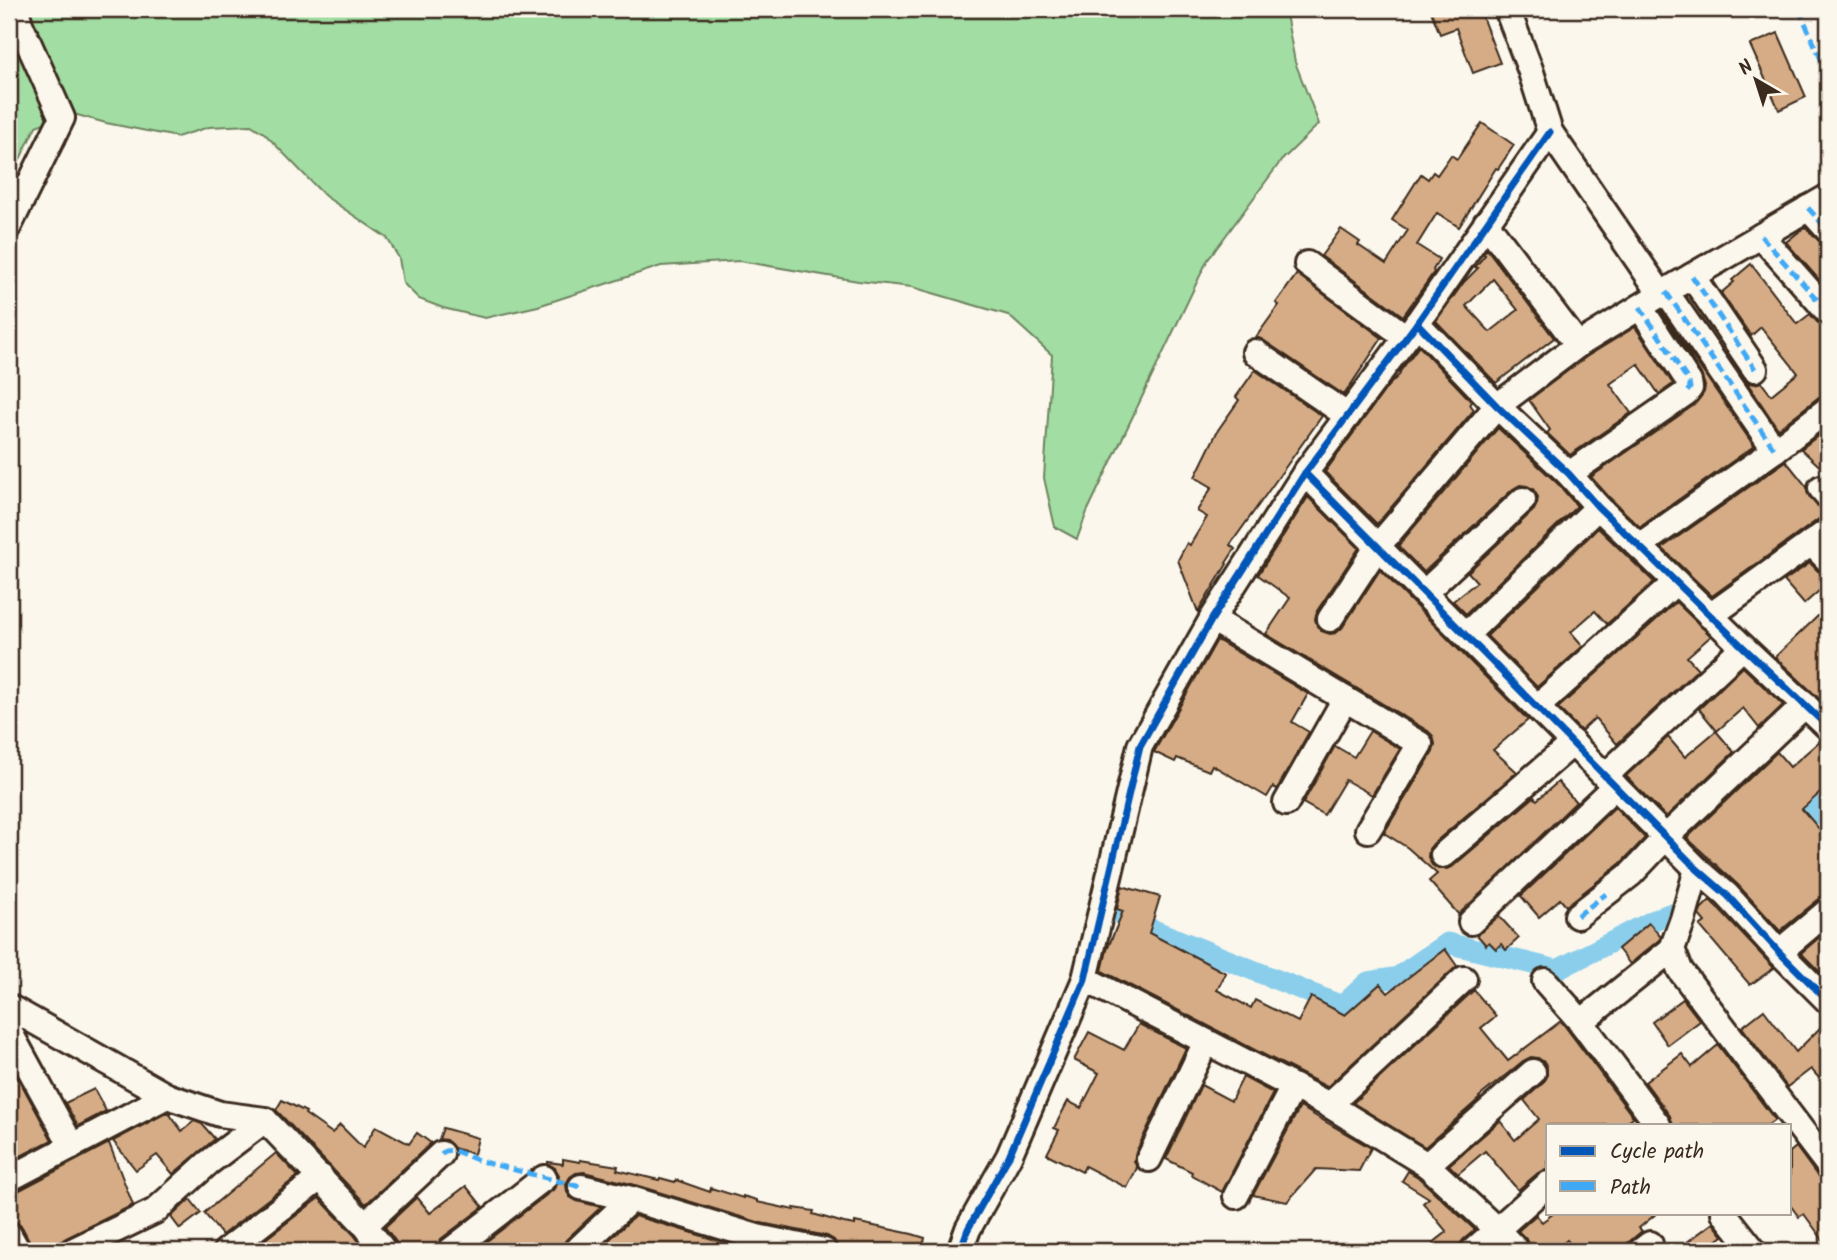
<svg xmlns="http://www.w3.org/2000/svg" width="1837" height="1260" font-family="Kalam,sans-serif">
  <rect width="100%" height="100%" fill="#fbf7ec"/>
  <filter id="ink" filterUnits="userSpaceOnUse"><feTurbulence type="fractalNoise" baseFrequency=".0143" numOctaves="2"/><feDisplacementMap in="SourceGraphic" scale="14" xChannelSelector="R" yChannelSelector="G"/><feConvolveMatrix kernelMatrix="1 2 1 2 8 2 1 2 1" color-interpolation-filters="sRGB"/></filter>
  <g filter="url(#ink)">
    <path fill="#a2dda3" stroke="#6e8460" stroke-width="2" d="M9,9h1276l10,53 24,62 -38,37 -74,100 -120,251 -10,27 -22,-12 -11,-49 8,-123 -44,-40 -96,-28 -54,-6 -118,-20 -79,5 -123,40 -53,12 -42,-10 -24,-9 -16,-16 -4,-25 -12,-20 -62,-42 -61,-63 -13,-8 -42,2 -32,10 -71,-14 -36,-10 -34,13 -27,56z"/>
    <g fill="none" stroke-linecap="round" stroke-linejoin="round">
      <g stroke="#8bceec" stroke-width="21">
        <path d="M1787,836l41,-34"/>
        <path d="M1124,918l218,88 26,-24 30,-5 49,-34 110,27 97,-50 15,-6"/>
      </g>
    </g>
    <g fill="#d5ac86" stroke="#3b2a1e" stroke-width="2" fill-rule="evenodd">
      <path d="M1430,9h49l21,54 -27,10 -17,-45 -16,6z"/>
      <path d="M1778,33l28,64 -27,13 -29,-65z"/>
      <path d="M1482,123l32,22 -16,24 -2,-1 -37,59 -22,-14 -20,32 22,14 -6,11 1,2 -31,44 -82,-60 20,-27 19,13 -2,3 28,19 22,-34 -16,-10 29,-46 7,5 5,-7 4,3 14,-20 6,4z"/>
      <path d="M1805,227l13,13 5,4h5v46l-42,-48z"/>
      <path d="M1487,249l67,89 -58,45 -60,-62 28,-39 14,-14 -3,-1 10,-12 -2,-1zM1493,279l25,31 -28,22 -24,-26z"/>
      <path d="M1751,264l46,60 13,-10 7,8 6,4h5v15l-6,5 6,8v40l-9,3 -41,32 -34,-51 5,5 6,1 6,-2 10,13 27,-22 -37,-46 -10,9 -30,-43 13,-11 -2,-2z"/>
      <path d="M1297,274l85,64 -38,57 -81,-55 -7,-3 23,-32 -3,-2z"/>
      <path d="M1661,311l93,135 -114,81 -31,-30 -18,-20 103,-72 10,-13 1,-6 -4,-12z"/>
      <path d="M1635,327l38,57 -14,10 -21,-30 -28,20 21,29 -61,42 -23,-22 3,-3 -21,-30 57,-43z"/>
      <path d="M1419,346l53,56 -2,2 4,6 -97,114 -52,-52 63,-86 12,-12 -1,-1z"/>
      <path d="M1255,370l67,46 -92,129 5,4 -9,14 1,1 -29,48 -20,-52 9,-17 3,2 17,-28 -10,-6 15,-24 -17,-10 23,-47 21,-30 -3,-3z"/>
      <path d="M1498,428l60,56 19,22 -111,108 -13,-13 24,-19 -9,-10 66,-62 3,-6 1,-7 -5,-8 -6,-3 -7,-1 -7,4 -89,83 -26,-26z"/>
      <path d="M1828,428v46l-27,-25z"/>
      <path d="M1786,461l21,26v5l3,6 7,8 9,4 2,6 -9,3 -107,77 -50,-48z"/>
      <path d="M1308,497l51,51 -42,63 -2,8 2,7 4,5 9,3 6,-1 6,-5 38,-58 148,150 -35,30 24,22 -84,72 -4,5 -1,8 4,8 7,4h7l6,-2 82,-70 3,3 21,-18 18,20 -117,113 -30,-34 8,-7 -29,-26 -24,-15 49,-81 2,-8 -2,-8 -5,-5 -162,-97 24,-36 -32,-23z"/>
      <path d="M1598,528l56,54 -47,42 -12,-13 -24,21 12,14 -46,41 -50,-51z"/>
      <path d="M1810,563l8,8 10,3v9l-24,21 -20,-23z"/>
      <path d="M1676,602l35,34 -24,21 11,12 -81,75 -22,-26 -14,13 -23,-23z"/>
      <path d="M1819,615l9,10v82l-53,-50z"/>
      <path d="M1217,640l91,54 -16,28 17,10 -32,57 -4,-2 -6,10 -55,-32 -3,6 -32,-13 -2,4 -21,-10z"/>
      <path d="M1743,667l40,38 -24,23 -16,-20 -26,23 -18,-22z"/>
      <path d="M1370,731l30,18 -28,46 -27,-15 -21,35 -21,-12 32,-57 19,11z"/>
      <path d="M1716,731l18,21 -68,65 -40,-41 42,-39 17,20z"/>
      <path d="M1821,740l7,1v45l-26,23 26,30v58l-10,3 -38,31 -42,-46 -51,-47 90,-86 13,15z"/>
      <path d="M1615,807l30,31 -24,25 -55,43 -6,-7 -21,18 -18,-21z"/>
      <path d="M1122,886l38,11 -11,36 77,40 -9,17 34,18 4,-8 43,22 13,-25 34,18 35,-31 8,9 57,-44 12,17 -130,121 -225,-116 5,-21 16,-39 -6,-2z"/>
      <path d="M1710,900l64,68 -24,17 -50,-59 5,-4 -6,-7 3,-7z"/>
      <path d="M1499,916l20,22 -13,12 -5,-6 -5,5 -7,-7 -3,3 -9,-10z"/>
      <path d="M1649,923l12,14 -2,3 -29,24 -12,-15z"/>
      <path d="M1828,930v50l-27,-27z"/>
      <path d="M1474,990l22,26 -15,12 27,33 53,-40 72,96 -10,8h-75v45l-10,3 -20,17 -33,-39 -27,23 -9,-9 51,-44 15,19 24,-21 -15,-19 19,-17 4,-6v-9l-2,-5 -7,-5 -7,-1 -8,4 -44,36 1,1 -55,49 -72,-44z"/>
      <path d="M1683,999l17,22 -32,24 -16,-23z"/>
      <path d="M1764,1010l32,42 32,-32v48l-9,10 -8,-9 -24,18 -45,-60z"/>
      <path d="M1139,1024l47,24 -50,104 -2,9 3,7 -10,20 -42,-22 -3,6 -35,-18 12,-24 -5,-2 14,-27 13,7 18,-35 -25,-13 15,-28 35,18z"/>
      <path d="M1718,1045l57,75 -7,5h-95l-3,-9 -25,-34 37,-28 10,13z"/>
      <path d="M9,1061l43,79 -43,22z"/>
      <path d="M1243,1077l30,16 -51,99 -31,-17 1,-3 -26,-13 35,-74 30,16z"/>
      <path d="M94,1089l12,22 -28,15 -13,-23z"/>
      <path d="M282,1100l24,12 -1,2 27,19 8,-8 23,23 13,-22 33,18 8,-11 14,10 -65,61 -90,-94z"/>
      <path d="M1300,1107l71,41 -12,23 -43,-2 -29,33 -34,-7z"/>
      <path d="M168,1112l14,19 12,-10 8,3 13,15 -42,35 -16,-19 -21,15 -23,-29z"/>
      <path d="M443,1128l35,10 -4,16 -20,-6 -8,-8 -7,-1z"/>
      <path d="M109,1143l24,62 -67,33 -7,5 -2,8h-24l-2,-7 -9,-17 -6,-5 -7,-2v-26l7,-2z"/>
      <path d="M1796,1147l20,27 6,4 6,2v67l-24,-33 -5,3 -9,-12v-53z"/>
      <path d="M276,1153l22,23 -76,59 -18,-22z"/>
      <path d="M563,1159l17,3v-2l38,6 -1,4 42,10 1,-2 15,4 1,-2 34,12 1,-4 32,10v-2l14,4v2l37,8v-2l20,3 -1,3 31,9 11,2v-3l57,12 13,4 -3,13h-60l-15,-3v2l-9,-2 -4,-8 -7,-4 -66,-13 -126,-38 -51,-13 -8,1 -6,4 -4,7 1,8 3,5 7,4 24,6 -35,33 -4,6v5h-88l80,-62 4,-6 1,-8 -4,-7 -7,-4v-2l15,2z"/>
      <path d="M1408,1171l10,6 57,53 -12,10 -4,6v5h-19l-7,-8 14,-11 -24,-29 6,-5 -27,-17z"/>
      <path d="M466,1186l17,21 -42,32 -4,6 -2,6h-36l-3,-9 -11,-15 32,-30 13,16z"/>
      <path d="M319,1198l35,37 12,16h-116z"/>
      <path d="M190,1199l11,14 -21,16 -9,-12z"/>
      <path d="M1554,1213h103l-18,15 3,3 -24,20h-42l-9,-11 -13,11h-23l-3,-10 -10,-10 18,-16 6,7z"/>
      <path d="M635,1216l118,35h-156z"/>
      <path d="M1713,1223l10,13 -20,15h-28z"/>
    </g>
    <g fill="none" stroke-linecap="round" stroke-linejoin="round">
      <g stroke="#3b2a1e" stroke-width="30">
        <g id="minor">
          <path d="M1507,9l23,60 20,63 111,162"/>
          <path d="M1808,208l20,22"/>
          <path d="M1486,223l92,122"/>
          <path d="M9,226l53,-108 -42,-94 -4,-15"/>
          <path d="M1761,236l67,76"/>
          <path d="M1307,264l99,73"/>
          <path d="M1692,276l63,93"/>
          <path d="M1666,292l109,158"/>
          <path d="M1417,323l80,83 72,68 29,33 41,39 104,101 85,80"/>
          <path d="M1255,352l93,64"/>
          <path d="M1305,473l392,396 30,26 52,57 49,49"/>
          <path d="M1569,474l117,-81 4,-5 -1,-6 -49,-75"/>
          <path d="M1821,488l7,8"/>
          <path d="M1811,543l17,17"/>
          <path d="M1639,546l136,-96 53,-41"/>
          <path d="M1424,593l99,-93"/>
          <path d="M1710,616l118,-85"/>
          <path d="M1212,619l208,125 -52,86"/>
          <path d="M1330,619l48,-73 119,-140 81,-61 83,-51 167,-97"/>
          <path d="M1466,635l132,-128"/>
          <path d="M1537,707l139,-125"/>
          <path d="M1605,776l138,-129"/>
          <path d="M1286,803l59,-104"/>
          <path d="M1443,855l130,-112"/>
          <path d="M1697,869l-14,50 -11,30 8,21 148,195"/>
          <path d="M1577,916l54,-42 35,-37 139,-132"/>
          <path d="M1471,922l144,-136"/>
          <path d="M1779,952l49,-41"/>
          <path d="M1085,979l244,126 98,60 70,65 20,21"/>
          <path d="M1545,981l36,41 77,103"/>
          <path d="M9,1007l158,89 53,18 45,6 100,105 19,26"/>
          <path d="M1581,1022l91,-73"/>
          <path d="M9,1031l63,115"/>
          <path d="M1329,1105l135,-126"/>
          <path d="M1149,1159l57,-117"/>
          <path d="M1427,1165l106,-93"/>
          <path d="M9,1179l158,-83"/>
          <path d="M581,1187l50,12 126,38 67,14"/>
          <path d="M1236,1196l57,-109"/>
          <path d="M1724,1213l30,38"/>
          <path d="M365,1225l76,-71"/>
          <path d="M9,1235l9,16"/>
          <path d="M72,1251l83,-40 53,-48 57,-43"/>
          <path d="M226,1251l95,-74"/>
          <path d="M450,1251l94,-73"/>
          <path d="M576,1251l55,-52"/>
          <path d="M960,1251l8,-22 41,-73 76,-177 55,-233 72,-127 93,-146 112,-150 133,-191"/>
          <path d="M1473,1251l75,-67"/>
          <path d="M1641,1251l9,-7"/>
        </g>
      </g>
      <use href="#minor" stroke="#fbf7ec" stroke-width="24"/>
      <g stroke="#3fa9f5" stroke-width="5" stroke-dasharray="10 5" stroke-linecap="butt">
        <path d="M1799,9l29,66"/>
        <path d="M1808,208l20,22"/>
        <path d="M1761,236l67,76"/>
        <path d="M1692,276l63,93"/>
        <path d="M1666,292l109,158"/>
        <path d="M1640,307l49,75 1,6 -4,5"/>
        <path d="M1577,916l29,-22"/>
        <path d="M441,1154l4,-3 8,-1 27,11 101,26"/>
      </g>
      <g stroke="#fbf7ec" stroke-width="11">
        <g id="cycleway">
          <path d="M1417,323l80,83 72,68 29,33 41,39 104,101 85,80"/>
          <path d="M1305,473l392,396 30,26 52,57 49,49"/>
          <path d="M960,1251l8,-22 41,-73 76,-177 55,-233 72,-127 93,-146 112,-150 133,-191"/>
        </g>
      </g>
      <use href="#cycleway" stroke="#0057b8" stroke-width="7"/>
    </g>
  </g>
  <rect width="1837" height="1260" fill="none" stroke="#fbf7ec" stroke-width="35"/>
  <rect x="18" y="18" width="1802" height="1225" fill="none" stroke="#3b2a1e" stroke-width="2.5" filter="url(#ink)"/>
  <rect x="1546" y="1124" width="245" height="91" fill="#fbf7ec" stroke="#aea59a" stroke-width="2"/>
  <rect x="1560" y="1146" width="35" height="10" fill="#0057b8" stroke="#aea59a" stroke-width="2"/>
  <text x="1610" y="1158" font-size="21" fill="#3b2a1e">Cycle path</text>
  <rect x="1560" y="1181" width="35" height="10" fill="#3fa9f5" stroke="#aea59a" stroke-width="2"/>
  <text x="1610" y="1194" font-size="21" fill="#3b2a1e">Path</text>
  <g transform="translate(1756 80) rotate(321)" stroke="#fbf7ec" stroke-width="5" paint-order="stroke">
  <path d="M0-5L12 26L0 18L-12 26Z" fill="#3b2a1e"/>
  <text y="-10" font-size="19" font-weight="bold" text-anchor="middle" fill="#3b2a1e">N</text>
  </g>
</svg>
